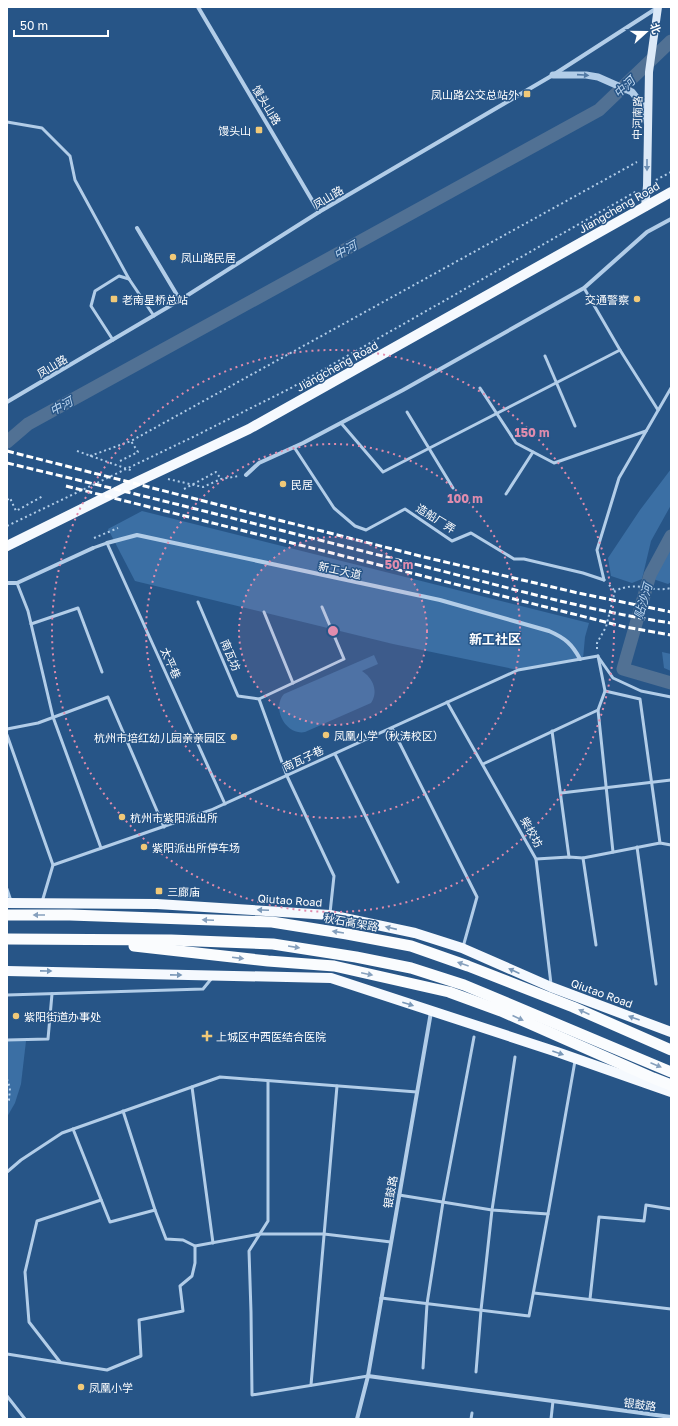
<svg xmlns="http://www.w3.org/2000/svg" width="678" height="1426" font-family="'Golos Text','Noto Sans SC',sans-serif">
  <rect width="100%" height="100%" fill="#275587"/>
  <g fill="#3b6fa4">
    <path d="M671,469v36l-20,36 -9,38 -10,4 -21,-7 -3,-18 32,-48z"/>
    <path d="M142,511l447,112 -4,14 -2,22 -65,11 -125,-26 -258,-63 -27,-52z"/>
    <path d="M671,546v36l-3,2 -15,-5z"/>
    <path d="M662,652l9,2v17l-7,-3z"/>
    <path d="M374,655l4,9 -16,7c11,7 17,21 9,32l-66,29c-19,4 -34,-24 -21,-38z"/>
    <path d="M7,1040l19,1 -5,43 -6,19 -8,14z"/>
  </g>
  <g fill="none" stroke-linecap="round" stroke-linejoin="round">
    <g stroke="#517194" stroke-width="13">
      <path d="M7,442l21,-18 571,-314 72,-69"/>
      <path d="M671,536l-21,39 -27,94 48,14"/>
    </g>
    <g stroke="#b2cde8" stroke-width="2" stroke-dasharray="2 3" stroke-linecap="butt">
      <path d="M656,180l15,-8"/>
      <path d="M77,451l56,20"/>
      <path d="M90,456l41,-15 506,-279"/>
      <path d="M120,461l18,-9 -7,-11"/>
      <path d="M168,479l35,8 18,-8 18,-3"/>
      <path d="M184,489l32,-17 5,7"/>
      <path d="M7,500l3,-2 6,13 27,-15"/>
      <path d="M7,526l188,-90 96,-48 346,-197"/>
      <path d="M94,538l24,-10"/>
      <path d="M609,585l6,6"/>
      <path d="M597,649v-6l9,-16 9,-36c23,-11 34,2 56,-3"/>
      <path d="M7,1079l3,9 -1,12h-2"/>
    </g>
    <g stroke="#b2cde8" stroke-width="3">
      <path d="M7,122l35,6 28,28 5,24 54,99"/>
      <path d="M584,288l36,62 38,60"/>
      <path d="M113,340l-22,-34 4,-15 24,-15 10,3 25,37"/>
      <path d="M545,356l30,70"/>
      <path d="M480,388l36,55 38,20 92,-32"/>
      <path d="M407,412l46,76"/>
      <path d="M341,423l42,49 237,-122"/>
      <path d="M294,447l40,61 21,18 11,4 39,-21 47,32 19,-8 43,26h10l59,14 21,7"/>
      <path d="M506,494l27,-42"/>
      <path d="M93,548l14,-5 118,261"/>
      <path d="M604,580l-7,-30 22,-72 52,-90"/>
      <path d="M17,583l11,28 25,106 48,131"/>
      <path d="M198,602l40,94 21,3"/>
      <path d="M322,607l22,52 -85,40 28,77 47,100 -4,37"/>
      <path d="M264,612l29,71"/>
      <path d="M31,624l47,-16 24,64"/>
      <path d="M599,658l14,20 28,13 30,6"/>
      <path d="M605,691l35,8 20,144 11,2"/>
      <path d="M447,702l89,157 15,125"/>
      <path d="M598,710l15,142"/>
      <path d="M392,728l85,169 -14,50"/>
      <path d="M7,729l31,-6 70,-26 56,130"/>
      <path d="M552,731l17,126"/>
      <path d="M7,735l46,130"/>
      <path d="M335,754l63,128"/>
      <path d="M483,764l115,-54 7,-19 -7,-35"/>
      <path d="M561,793l110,-13"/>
      <path d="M637,847l19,137"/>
      <path d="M583,858l13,87"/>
      <path d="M536,859l33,-2 14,1 77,-15"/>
      <path d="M7,889l4,12"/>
      <path d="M42,902l11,-37 158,-55 307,-140 80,-14"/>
      <path d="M7,995l196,-6 9,-11"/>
      <path d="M7,1040l41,-1 4,-45"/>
      <path d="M268,1081v140l-19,30 2,61 1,83 116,-19"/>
      <path d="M192,1087l21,156"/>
      <path d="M123,1111l32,99"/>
      <path d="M73,1129l37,93 45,-12 11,29 17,1 12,6 65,-12h64l67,8"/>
      <path d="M7,1172l14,-12 41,-27 158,-56 197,15"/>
      <path d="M399,1195l93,15 56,4 27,-153"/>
      <path d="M534,1293l137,16"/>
      <path d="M381,1298l148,18 19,-102"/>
      <path d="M590,1299l9,-82 45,4 2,-16 25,4"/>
      <path d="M7,1354l100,16 34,-14 -2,-36 44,-9 -3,-25 12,-10 3,-13v-17"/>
      <path d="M60,1362l-31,-40 -4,-50 12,-51 64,-21"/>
      <path d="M423,1368l4,-64 16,-102 31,-165"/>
      <path d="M476,1372l5,-62 11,-100 23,-153"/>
      <path d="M311,1385l26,-299"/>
      <path d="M7,1396l18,23"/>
      <path d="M471,1419l1,-6"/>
      <path d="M551,1419l2,-18"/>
    </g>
    <g stroke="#b2cde8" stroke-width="4">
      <path d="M198,7l121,205"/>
      <path d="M137,228l43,72"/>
      <path d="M7,402l173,-102 139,-88 234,-137 104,-67"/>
      <path d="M246,475l13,-12 44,-20 100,-53 181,-102 63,-56 24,-13"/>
      <path d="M107,543l30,-8 303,65 109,31c16,7 23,13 31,28"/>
      <path d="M7,583h10l76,-35"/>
      <path d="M368,1376l303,41"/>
      <path d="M357,1419l11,-43 63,-364"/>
    </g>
    <path stroke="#b2cde8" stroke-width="7" d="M553,75h33l12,2 34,15 10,13 5,17"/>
    <path stroke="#dce9f7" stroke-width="8" d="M645,207l2,-21 2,-114 9,-65"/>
    <g stroke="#f5f9fe" stroke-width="10">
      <path d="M7,546l119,-59 123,-58 422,-237"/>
      <path d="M7,903l150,1 173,11 85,18 47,15 89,39 120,45"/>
      <path d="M7,971l324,7 226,74 114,40"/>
    </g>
    <g stroke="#fafcfe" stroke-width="11">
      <path d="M7,915h63l202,7 75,12 64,12 57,20 105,41 98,43"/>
      <path d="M7,939l164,1 102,4 83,13 55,11 53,17 207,87"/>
      <path d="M134,946l134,15 66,5 115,26 52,19 152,67 18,7"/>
    </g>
    <g stroke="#fff" stroke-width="3" stroke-dasharray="7 3" stroke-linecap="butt">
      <path d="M7,451l417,106 154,36 93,19"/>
      <path d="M7,463c135,32 269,66 403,100 86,21 173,47 261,60"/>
      <path d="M66,486l559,141 46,8"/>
    </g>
  </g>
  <defs><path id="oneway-solid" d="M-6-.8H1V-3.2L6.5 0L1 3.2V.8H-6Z"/></defs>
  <use fill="#5179a4" href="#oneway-solid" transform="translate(583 75) rotate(4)"/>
  <use fill="#6f90b4" href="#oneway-solid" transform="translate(647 165) rotate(90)"/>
  <g fill="#7997b7">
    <use href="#oneway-solid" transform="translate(263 910) rotate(-177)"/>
    <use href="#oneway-solid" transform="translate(391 928) rotate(-167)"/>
    <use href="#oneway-solid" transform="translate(46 971) rotate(1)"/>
    <use href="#oneway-solid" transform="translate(514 971) rotate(-156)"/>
    <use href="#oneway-solid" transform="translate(176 975) rotate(1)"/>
    <use href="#oneway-solid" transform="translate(408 1004) rotate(18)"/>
    <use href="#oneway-solid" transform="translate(634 1018) rotate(-160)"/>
    <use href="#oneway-solid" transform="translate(558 1053) rotate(19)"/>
  </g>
  <g fill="#86a0bd">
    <use href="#oneway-solid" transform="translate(39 915) rotate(-180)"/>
    <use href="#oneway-solid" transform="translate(208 920) rotate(-178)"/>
    <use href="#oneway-solid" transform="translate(338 932) rotate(-171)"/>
    <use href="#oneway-solid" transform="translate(294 947) rotate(9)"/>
    <use href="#oneway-solid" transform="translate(238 958) rotate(7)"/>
    <use href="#oneway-solid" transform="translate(463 964) rotate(-161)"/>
    <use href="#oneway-solid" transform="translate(367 974) rotate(12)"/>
    <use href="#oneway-solid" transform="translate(584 1012) rotate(-156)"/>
    <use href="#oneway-solid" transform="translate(518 1018) rotate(24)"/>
    <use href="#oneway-solid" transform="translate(656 1065) rotate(23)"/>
  </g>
  <circle cx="333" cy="631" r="94" fill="#e08cad" fill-opacity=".12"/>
  <g fill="none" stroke="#e08cad" stroke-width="2" stroke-dasharray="2 4">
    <circle cx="333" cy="631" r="94"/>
    <circle cx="333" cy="631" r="187"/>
    <circle cx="333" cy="631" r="281"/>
  </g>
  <g fill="#f1c978" stroke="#275587" stroke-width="1.5">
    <rect x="523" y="90" width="8" height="8" rx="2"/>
    <rect x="255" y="126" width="8" height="8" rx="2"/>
    <circle cx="173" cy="257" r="4"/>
    <rect x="110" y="295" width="8" height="8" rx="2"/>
    <circle cx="637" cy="299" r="4"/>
    <circle cx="283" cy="484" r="4"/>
    <circle cx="326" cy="735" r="4"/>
    <circle cx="234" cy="737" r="4"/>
    <circle cx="122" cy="817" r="4"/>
    <circle cx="144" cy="847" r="4"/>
    <rect x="155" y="887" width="8" height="8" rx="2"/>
    <circle cx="16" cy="1016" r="4"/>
    <path d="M205 1030h4v4h4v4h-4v4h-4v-4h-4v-4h4z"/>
    <circle cx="81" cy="1387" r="4"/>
  </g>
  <g text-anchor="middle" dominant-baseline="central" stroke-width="3" stroke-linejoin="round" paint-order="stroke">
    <g font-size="11" fill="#fff" stroke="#275587" text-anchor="start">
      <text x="519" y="94" text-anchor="end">凤山路公交总站外</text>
      <text x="251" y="130" text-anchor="end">馒头山</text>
      <text x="181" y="257">凤山路民居</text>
      <text x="122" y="299">老南星桥总站</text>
      <text x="629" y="299" text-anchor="end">交通警察</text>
      <text x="291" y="484">民居</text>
      <text x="334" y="735">凤凰小学（秋涛校区）</text>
      <text x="226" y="737" text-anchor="end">杭州市培红幼儿园亲亲园区</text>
      <text x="130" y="817">杭州市紫阳派出所</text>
      <text x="152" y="847">紫阳派出所停车场</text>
      <text x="167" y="891">三廊庙</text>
      <text x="24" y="1016">紫阳街道办事处</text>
      <text x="216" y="1036">上城区中西医结合医院</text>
      <text x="89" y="1387">凤凰小学</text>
    </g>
    <g font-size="11" fill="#fff" stroke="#275587">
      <text transform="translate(267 105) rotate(59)">馒头山路</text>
      <text transform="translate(637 118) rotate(-89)">中河南路</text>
      <text transform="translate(328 197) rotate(-31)">凤山路</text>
      <text transform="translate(619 207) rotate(-30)">Jiangcheng Road</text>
      <text transform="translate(52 366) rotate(-31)">凤山路</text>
      <text transform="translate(337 366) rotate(-29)">Jiangcheng Road</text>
      <text transform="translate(436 518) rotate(32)">造船厂弄</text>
      <text transform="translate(340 570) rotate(12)">新工大道</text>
      <text transform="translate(231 655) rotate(67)">南瓦坊</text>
      <text transform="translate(171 663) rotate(66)">太平巷</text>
      <text transform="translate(303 758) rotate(-25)">南瓦子巷</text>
      <text transform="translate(532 832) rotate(61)">柴校坊</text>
      <text transform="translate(290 900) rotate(4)">Qiutao Road</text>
      <text transform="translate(351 922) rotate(10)">秋石高架路</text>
      <text transform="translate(602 993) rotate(20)">Qiutao Road</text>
      <text transform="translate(390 1192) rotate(-80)">银鼓路</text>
      <text transform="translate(640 1404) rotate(8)">银鼓路</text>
    </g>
    <g font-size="12" font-style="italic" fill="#bed7f0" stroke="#275587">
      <text transform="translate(624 87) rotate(-44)">中河</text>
      <text transform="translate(345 250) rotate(-29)">中河</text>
      <text transform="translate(61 406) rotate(-29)">中河</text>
      <text transform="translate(643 601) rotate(-74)">贴沙河</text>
    </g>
    <g font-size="13" font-weight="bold" fill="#fff" stroke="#275587">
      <text x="495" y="639">新工社区</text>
    </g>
  </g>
  <circle cx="333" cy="631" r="6" fill="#e08cad" stroke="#275587" stroke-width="2"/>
  <g font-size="12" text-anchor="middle" font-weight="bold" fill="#e08cad" stroke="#275587" stroke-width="3" stroke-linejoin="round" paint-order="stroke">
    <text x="532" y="437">150 m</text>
    <text x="465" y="503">100 m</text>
    <text x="399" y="569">50 m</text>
  </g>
  <rect width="678" height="1426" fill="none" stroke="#ffffff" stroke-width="16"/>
  <g transform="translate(646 32) rotate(69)" stroke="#275587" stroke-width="3" paint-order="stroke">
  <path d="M0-3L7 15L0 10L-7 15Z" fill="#ffffff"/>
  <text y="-6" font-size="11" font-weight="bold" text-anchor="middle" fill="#ffffff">北</text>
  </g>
  <path d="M14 30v6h94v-6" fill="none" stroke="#ffffff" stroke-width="2"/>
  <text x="20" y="30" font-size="12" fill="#ffffff" stroke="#275587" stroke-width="3" paint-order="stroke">50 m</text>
</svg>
